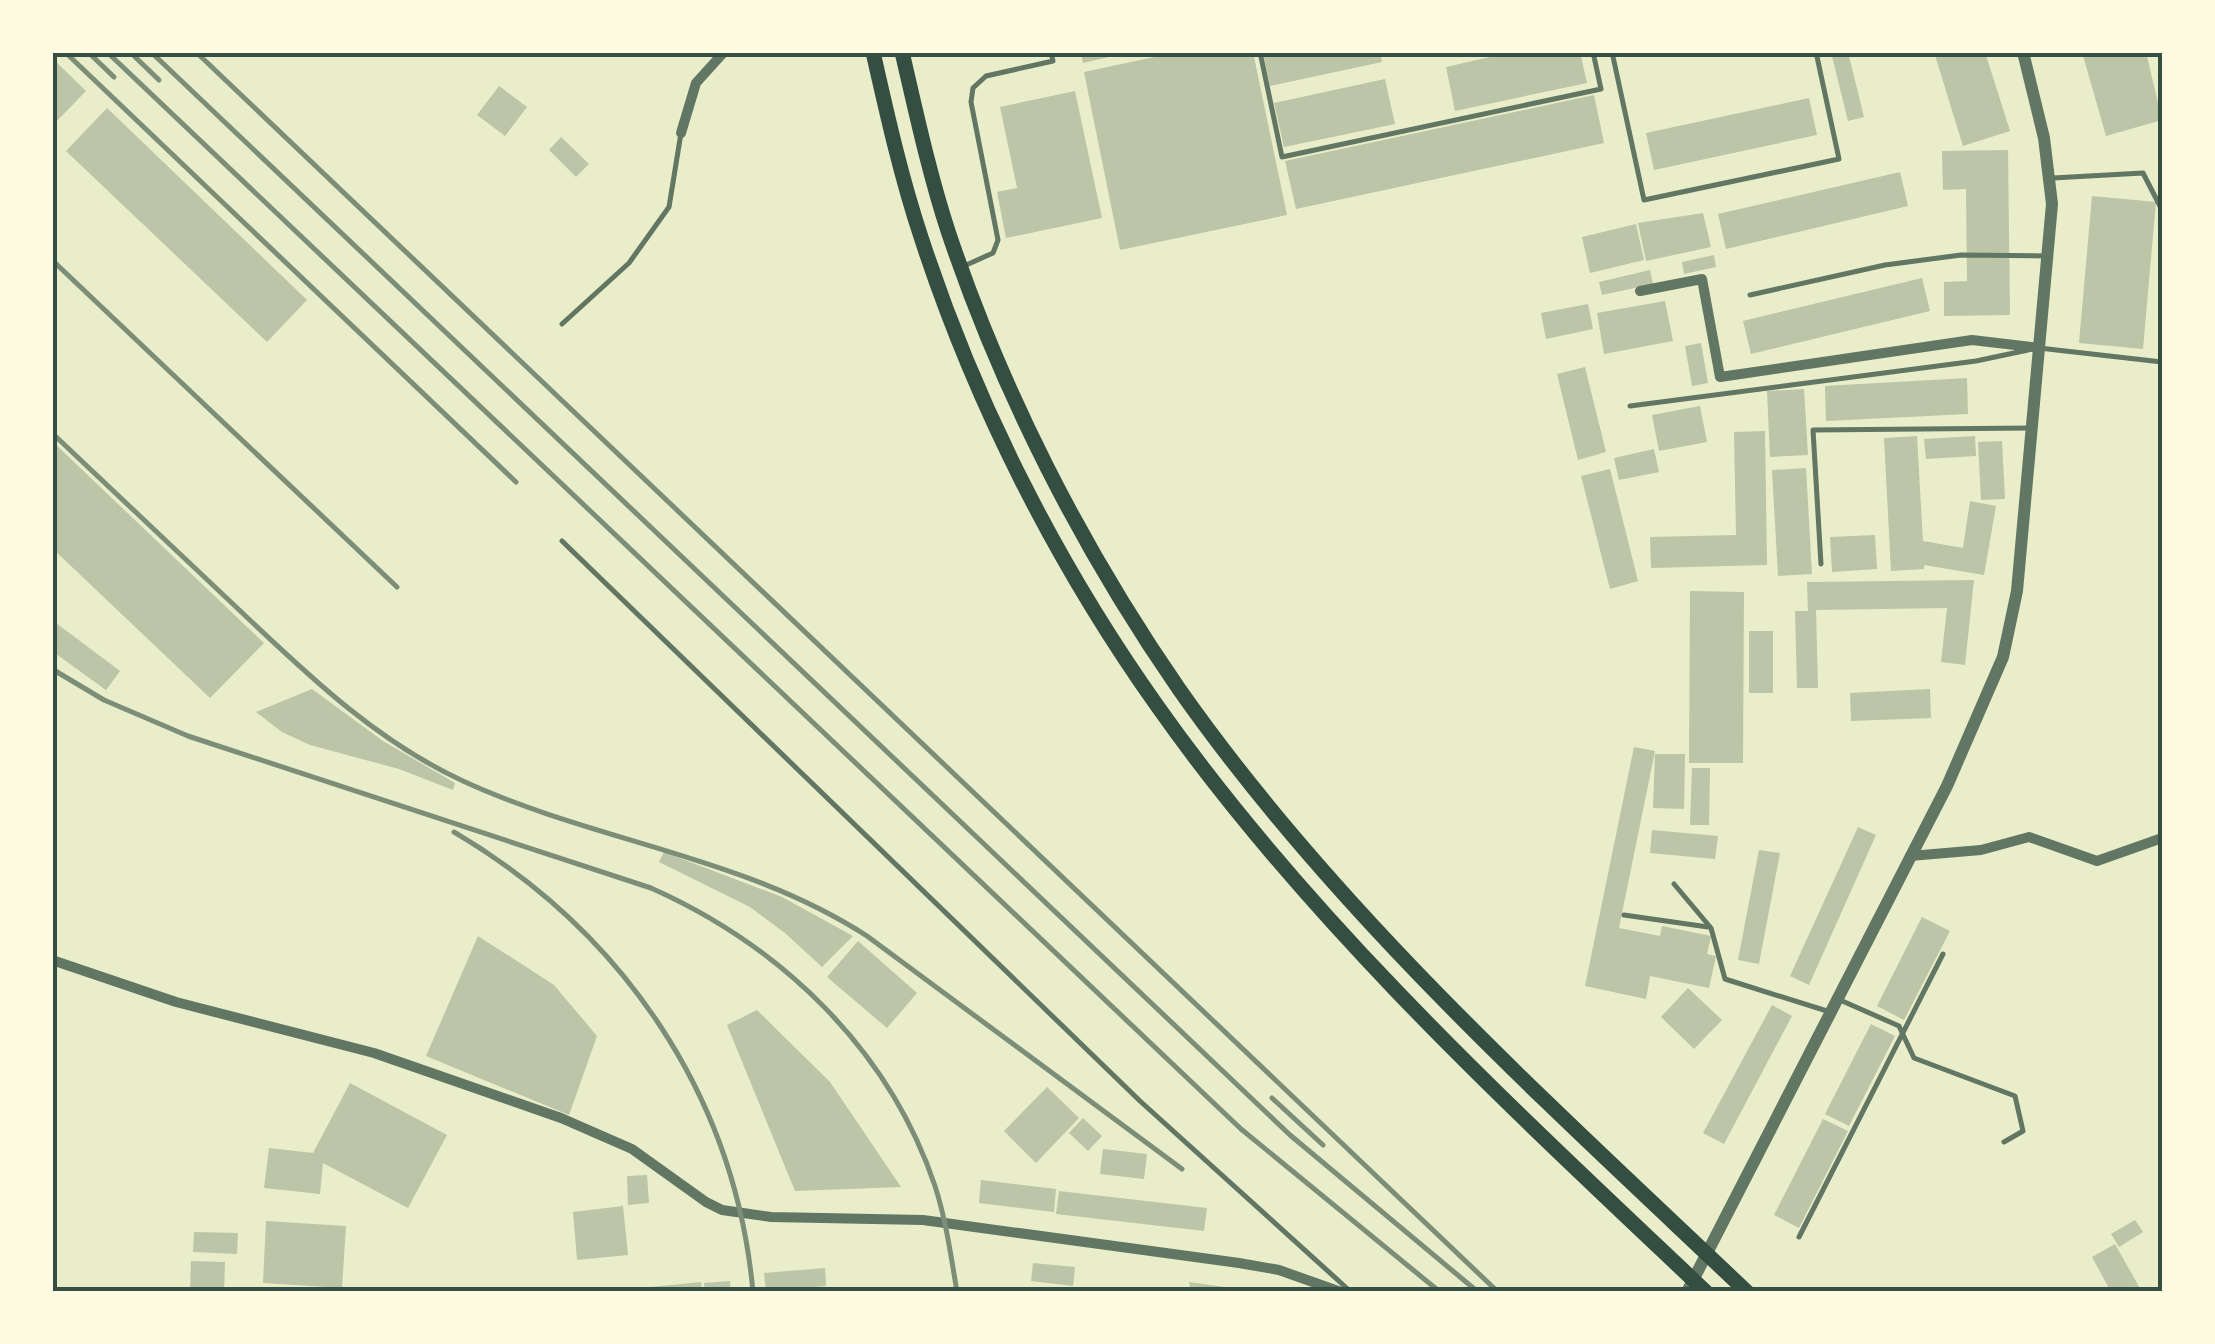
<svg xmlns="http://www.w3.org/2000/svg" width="2215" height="1344" font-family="'Fira Sans',sans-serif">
  <rect width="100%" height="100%" fill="#e9edc9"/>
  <g fill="#bcc5a7">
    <path d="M1081,52h41v2l-39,9z"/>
    <path d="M1178,52h75l34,163 -167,35 -36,-178z"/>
    <path d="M1263,52h117l2,10 -112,24z"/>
    <path d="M1512,52h68l7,31 -132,28 -9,-44z"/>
    <path d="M1831,52h17l16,65 -16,4z"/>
    <path d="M1934,52h51l25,79 -47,15z"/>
    <path d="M2082,52h64l16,68 -56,16z"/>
    <path d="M52,58l34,33 -34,35z"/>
    <path d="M1385,79l10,45 -111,23 -10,-44z"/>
    <path d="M499,86l28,21 -22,29 -28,-21z"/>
    <path d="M1075,91l27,127 -96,20 -9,-46 20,-4 -17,-81z"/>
    <path d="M1594,95l10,48 -308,66 -11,-48z"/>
    <path d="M1809,98l8,37 -163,35 -8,-37z"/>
    <path d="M107,108l200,192 -40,42 -201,-191z"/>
    <path d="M561,137l28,27 -13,13 -27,-27z"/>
    <path d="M2008,150l2,165 -66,1v-34l23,-1 -1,-92 -23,1 -1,-39z"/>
    <path d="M1900,172l8,34 -182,43 -8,-35z"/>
    <path d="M2092,196l64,6 -13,147 -64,-6z"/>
    <path d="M1703,213l8,34 -65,14 -8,-38z"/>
    <path d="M1636,224l8,36 -54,13 -8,-36z"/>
    <path d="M1714,255l2,12 -32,7 -2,-12z"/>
    <path d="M1650,270l3,14 -51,11 -3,-13z"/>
    <path d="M1922,278l8,33 -179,43 -8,-33z"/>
    <path d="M1665,301l8,40 -69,13 -7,-41z"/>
    <path d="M1588,304l5,25 -47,10 -5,-26z"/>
    <path d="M1701,343l7,40 -16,3 -7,-40z"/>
    <path d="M1585,367l21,85 -28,8 -21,-86z"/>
    <path d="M1967,378l1,36 -142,7 -1,-35z"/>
    <path d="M1804,389l4,66 -38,2 -3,-66z"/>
    <path d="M1700,406l7,36 -48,9 -7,-36z"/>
    <path d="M1765,431l2,134 -116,3 -1,-31 86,-2 -2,-103z"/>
    <path d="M1917,436l6,105 40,7 7,-47 26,5 -12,69 -60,-10v4l-33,2 -7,-133z"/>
    <path d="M1975,436l1,20 -50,3 -2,-20z"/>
    <path d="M52,441l212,202 -54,55 -158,-150z"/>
    <path d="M2002,441l3,58 -24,1 -3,-58z"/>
    <path d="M1654,449l5,23 -40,8 -5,-22z"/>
    <path d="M1806,468l6,106 -34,2 -6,-106z"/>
    <path d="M1610,469l28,112 -28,8 -29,-113z"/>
    <path d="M1875,535l2,34 -45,3 -2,-35z"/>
    <path d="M1974,580l-9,85 -24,-3 6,-54 -131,2 2,78h-21l-2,-77h13l-1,-29z"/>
    <path d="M1690,591l54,1 -1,171h-54z"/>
    <path d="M52,620l68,51 -14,19 -54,-39z"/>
    <rect x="1749" y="631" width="24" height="62"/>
    <path d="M312,689l71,52 72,42 -2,7 -54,-21 -89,-24 -28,-13 -26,-20z"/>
    <path d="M1930,689l1,29 -80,3 -1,-28z"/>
    <path d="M1634,747l21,4 -36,177 41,8 2,-10 49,10 -4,18 9,2 -7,32 -59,-12 -4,23 -61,-13z"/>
    <path d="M1655,754h30l-1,55 -31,-1z"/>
    <path d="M1692,768h18l-1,57h-19z"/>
    <path d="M1858,827l18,8 -67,150 -19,-9z"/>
    <path d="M1652,830l66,6 -3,23 -65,-6z"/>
    <path d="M1759,850l21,3 -21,111 -21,-4z"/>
    <path d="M664,852l118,45 71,39 -31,31 -37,-34 -35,-26 -91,-45z"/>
    <path d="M1922,917l28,14 -46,89 -27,-14z"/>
    <path d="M478,936l76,49 43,51 -28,79 -143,-59z"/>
    <path d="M858,941l59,52 -30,35 -60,-51z"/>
    <path d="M1688,988l34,32 -28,29 -33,-32z"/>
    <path d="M1772,1005l20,11 -68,128 -21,-11z"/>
    <path d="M757,1010l73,72 71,105 -106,4 -68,-166z"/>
    <path d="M1871,1024l24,12 -46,90 -24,-12z"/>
    <path d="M350,1083l97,52 -39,73 -85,-45 -3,31 -56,-6 5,-40 44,5z"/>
    <path d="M1047,1087l32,31 -43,45 -32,-32z"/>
    <path d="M1083,1118l19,18 -14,15 -19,-18z"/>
    <path d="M1823,1119l25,12 -49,97 -25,-13z"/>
    <path d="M1103,1149l44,5 -3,25 -44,-5z"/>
    <path d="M647,1175l2,28 -21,2 -1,-29z"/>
    <path d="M981,1180l75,9 -2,23 -75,-9z"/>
    <path d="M1059,1191l148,17 -3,23 -148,-17z"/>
    <path d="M623,1206l5,49 -51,5 -4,-48z"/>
    <path d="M2135,1220l8,12 -24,15 -8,-13z"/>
    <path d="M266,1221l80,5 -4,62 -79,-5z"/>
    <path d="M194,1232l44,1 -1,21 -44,-2z"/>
    <path d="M2115,1244l27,48h-31l-19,-35z"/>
    <path d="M191,1261l34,1 -1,30h-34z"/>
    <path d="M1033,1263l42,4 -2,19 -42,-5z"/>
    <path d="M825,1268l1,18 -60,5 -2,-18z"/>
    <path d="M730,1281l1,11h-26l-1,-9z"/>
    <path d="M701,1282l1,10h-72v-3z"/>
    <path d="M1189,1282l50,7v3h-48z"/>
  </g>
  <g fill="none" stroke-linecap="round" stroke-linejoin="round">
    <g stroke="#617663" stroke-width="5">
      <path d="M1260,52l22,105 319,-68 -8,-37"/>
      <path d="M1612,52l32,148 195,-41 -23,-107"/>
      <path d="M2053,178l90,-5 19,37"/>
      <path d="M964,266l29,-13 5,-13 -27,-138 2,-14 13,-12 67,-15 -2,-9"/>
      <path d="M1750,295l135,-30 76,-10 87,1"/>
      <path d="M562,324l67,-61 40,-56 12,-74"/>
      <path d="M2039,348l123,14"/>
      <path d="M1630,406l346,-45 52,-11"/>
      <path d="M562,541l578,560 211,191"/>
      <path d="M1821,564l-8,-134 217,-2"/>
      <path d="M1674,884l37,44 14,51 102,32"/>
      <path d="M1624,915l84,12"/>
      <path d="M1840,1000l59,26 15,32 101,38 8,35 -19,11"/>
      <path d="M1799,1237l144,-283"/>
    </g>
    <g stroke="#617663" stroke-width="10">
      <path d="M681,133l15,-50 28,-31"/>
      <path d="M1640,291l62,-12 18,98 252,-37 68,8"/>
      <path d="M1910,856l71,-6 48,-13 68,24 65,-23"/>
      <path d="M52,960l124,42 198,51 187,65 71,31 74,53 16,8 49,7 152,3 316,43 40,7 62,22"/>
    </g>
    <path stroke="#617663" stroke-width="12" d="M1687,1292l260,-506 56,-129 14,-66 35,-387 -8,-66 -21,-86"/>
    <g stroke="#344e41" stroke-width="15">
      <path d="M873,52c14,62 28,125 48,185 54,166 136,328 237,470 154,218 355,402 548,585"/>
      <path d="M902,52c14,60 27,121 46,179 54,161 134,318 231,458 157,224 370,415 568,603"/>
    </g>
    <g stroke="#7c8e77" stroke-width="5">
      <path d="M65,52l451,430"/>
      <path d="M88,52l26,25"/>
      <path d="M107,52l1134,1077 199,163"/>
      <path d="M130,52l29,28"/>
      <path d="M151,52l1139,1083 188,157"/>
      <path d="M196,52l1302,1240"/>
      <path d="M52,260l345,327"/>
      <path d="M52,433c61,58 122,115 183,173 71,67 139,134 228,175 132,61 281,75 404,155l315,233"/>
      <path d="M52,669l52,31 84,36 463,152c130,58 238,161 284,298 11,34 16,70 22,106"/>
      <path d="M454,832c168,99 281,263 299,460"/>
      <path d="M1272,1098l51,47"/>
    </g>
  </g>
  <rect width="2215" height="1344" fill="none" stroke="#fefae0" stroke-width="110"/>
  <rect x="55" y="55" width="2105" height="1234" fill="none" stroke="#344e41" stroke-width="4"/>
</svg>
